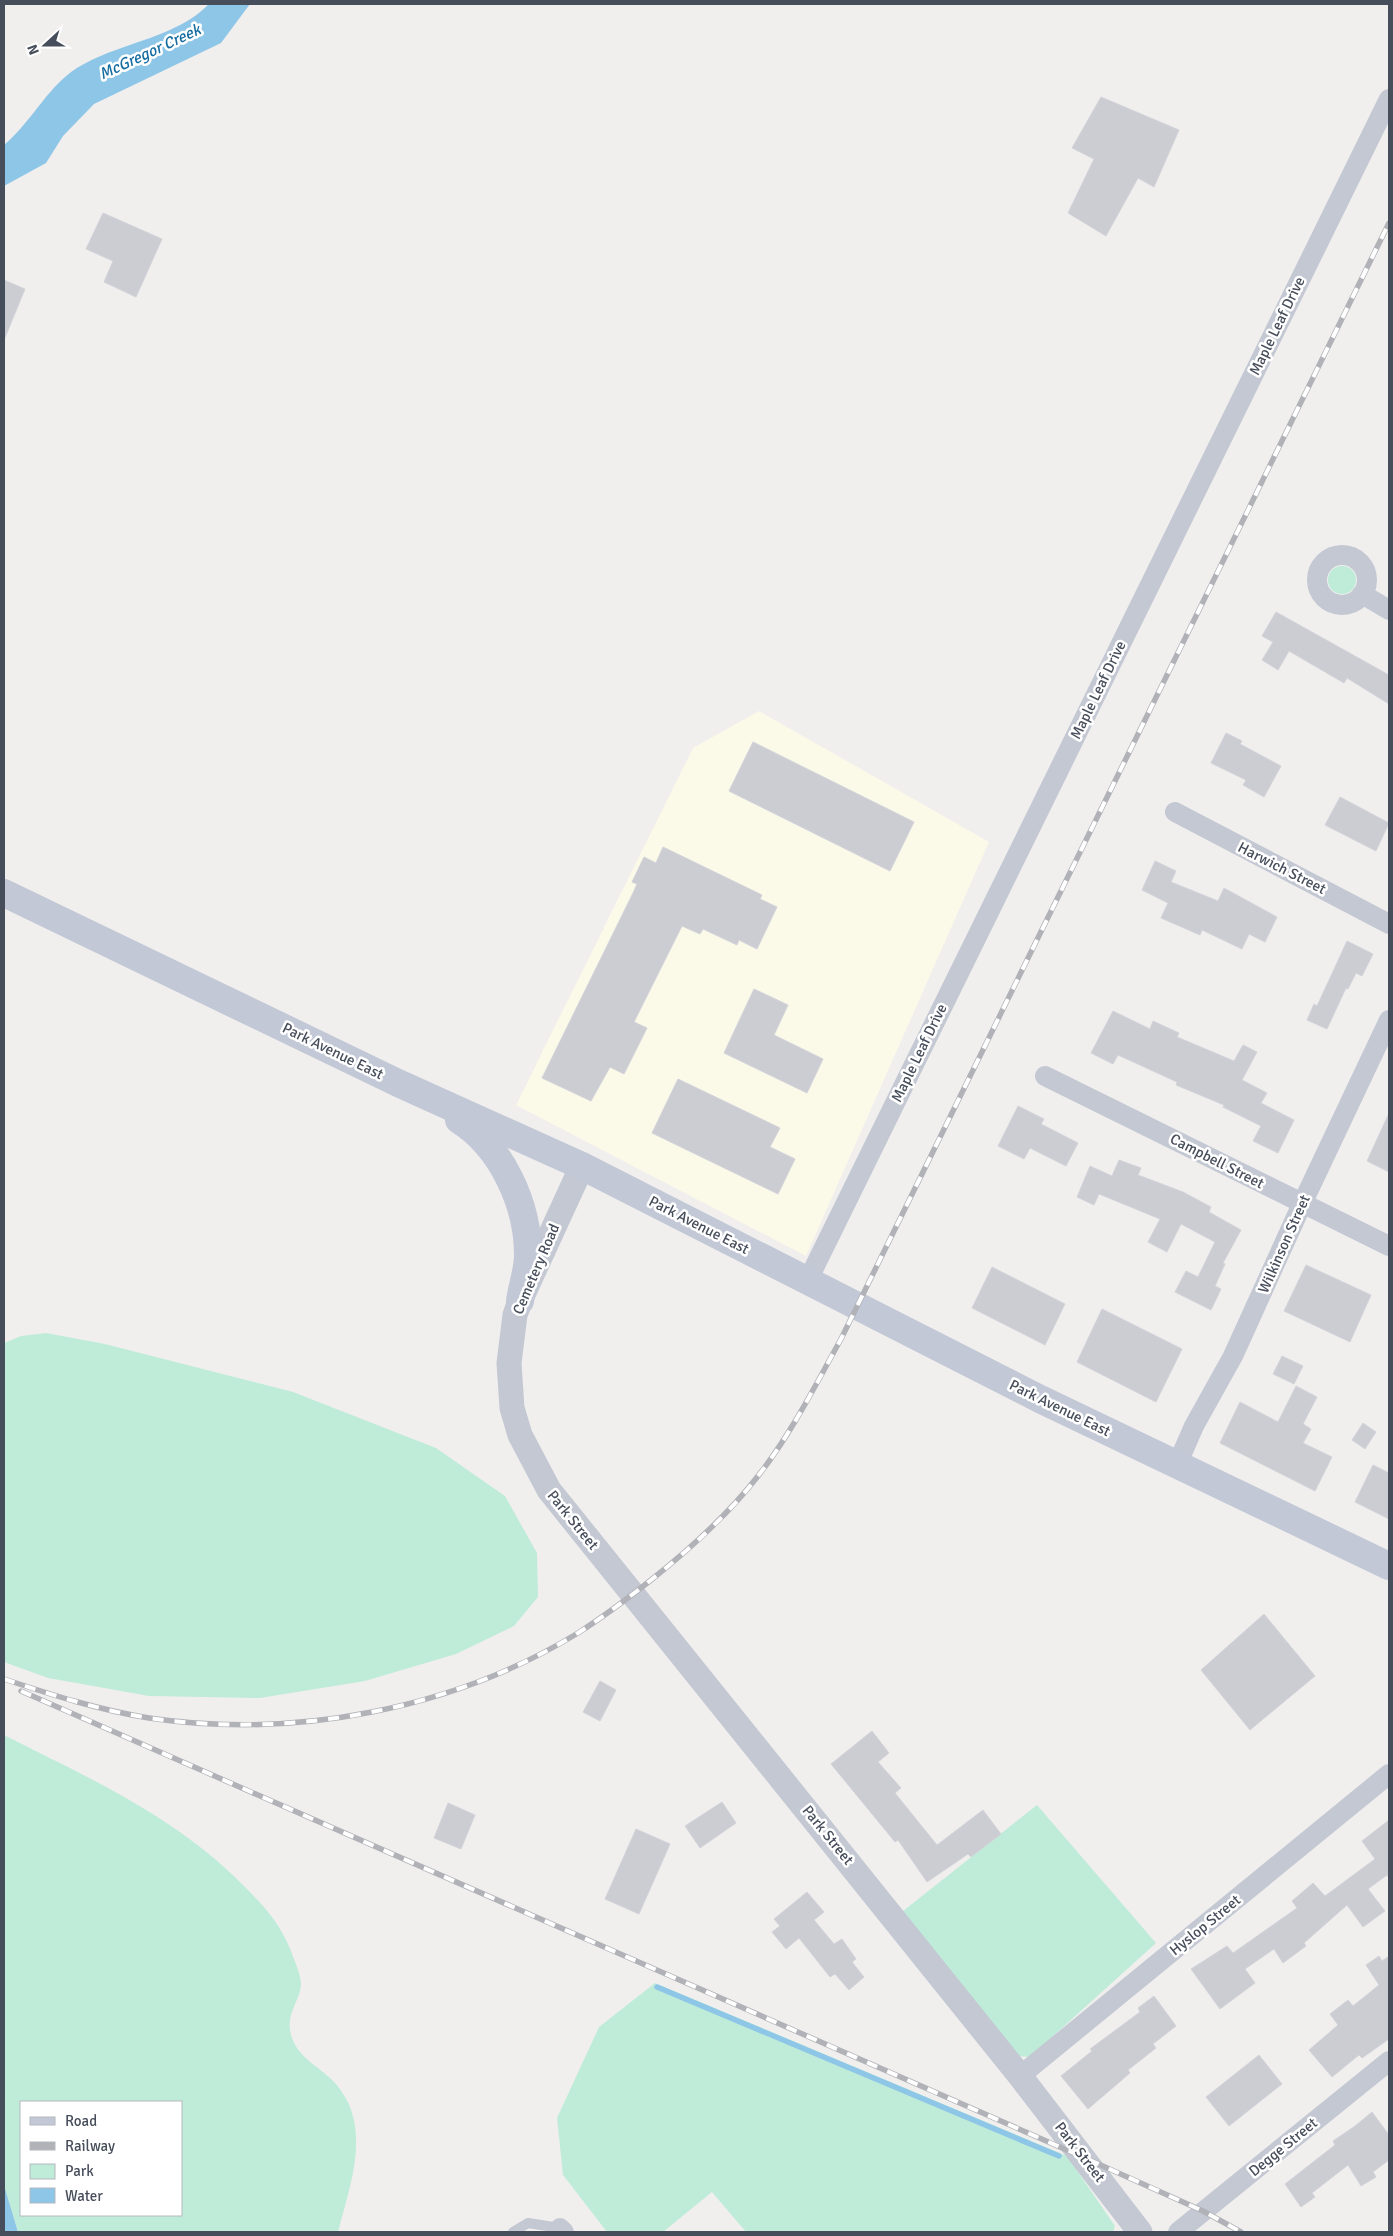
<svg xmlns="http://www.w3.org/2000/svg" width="1393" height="2236" font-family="Signika,sans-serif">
  <rect width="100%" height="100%" fill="#f1efee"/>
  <path fill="#fbf9e8" d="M759,711l230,131 -183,414 -290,-151 177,-357z"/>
  <g fill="#bfecd8" fill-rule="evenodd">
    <circle cx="1342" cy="580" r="14"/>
    <path d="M46,1333l59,11 188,48 143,56 69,48 32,57 1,44 -24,29 -58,28 -91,27 -105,17 -111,-2 -101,-18 -44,-16v-319l17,-7z"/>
    <path d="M4,1735c85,43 171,81 239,150 21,21 37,38 48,66 3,9 10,24 10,33 0,16 -16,29 -10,51 7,24 30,32 45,49 37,43 14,101 2,148h-320l-14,-47zM21,2102h160v113h-160z"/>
    <path d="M1037,1805l119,138 -126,114 -14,-1 -118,-141z"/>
    <path d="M655,1983l412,173 48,70 -2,6h-367l-34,-40 -49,40h-56l-44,-57 -6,-57 42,-91z"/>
  </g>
  <g fill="#8ec6e7">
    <path d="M209,4h41l-29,39 -127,61 -31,32 -17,27 -42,23v-41c30,-25 45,-63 80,-81 40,-22 93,-27 125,-60z"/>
    <path d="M4,2185l14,47h-14z"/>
  </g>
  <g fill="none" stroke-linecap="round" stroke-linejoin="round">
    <path stroke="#8ec6e7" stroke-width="5.5" d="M657,1987l402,169"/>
  </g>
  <g fill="#cbcdd3" stroke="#d3d3da">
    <path d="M1101,97l78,33 -25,57 -16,-9 -32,58 -38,-23 26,-54 -22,-11z"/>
    <path d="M103,213l59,26 -26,58 -32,-15 9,-21 -27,-12z"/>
    <path d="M4,280l21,9 -21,51z"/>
    <path d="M1276,612l113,63v29l-42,-26 -3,5 -55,-32 -11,19 -16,-10 11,-18 -11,-6z"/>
    <path d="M1226,733l16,8 -2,3 41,22 -17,31 -21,-12 3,-5 -35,-17z"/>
    <path d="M753,742l161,80 -24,49 -161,-80z"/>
    <path d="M1340,797l49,26 -13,28 -51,-26z"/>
    <path d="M663,847l99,48 -2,4 17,8 -20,42 -18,-9 -2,5 -34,-16 -3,5 -18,-8 -48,96 13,6 -23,46 -14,-7 -19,34 -49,-23 91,-185 4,-9 -5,-2 12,-25 12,6z"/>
    <path d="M1155,861l21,10 -5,11 47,19 6,-13 53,29 -12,25 -16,-8 -7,15 -40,-19 -2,5 -39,-17 7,-15 -26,-13z"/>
    <path d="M1347,941l26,13 -11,22 -6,-3 -8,16 -2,-1 -19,41 -20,-9 7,-16 3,2z"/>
    <path d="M754,989l34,16 -14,30 49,24 -16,34 -83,-40z"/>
    <path d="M1113,1011l37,18 3,-8 26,12 -2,4 57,24 9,-16 14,7 -15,28 25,13 -6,10 33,17 -16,33 -25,-12 8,-15 -38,-19 1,-2 -48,-20 1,-3 -59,-27 -5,9 -22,-11z"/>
    <path d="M678,1079l102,49 -10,19 25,12 -17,35 -126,-61z"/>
    <path d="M1018,1106l26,13 -3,5 37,19 -12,23 -36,-18 -6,11 -26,-13z"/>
    <path d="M1389,1113v59l-22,-11z"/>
    <path d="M1119,1160l22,8 -3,7 45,17 28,15 -2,5 32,18 -18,33 2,1 -10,22 6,3 -10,21 -36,-18 11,-21 12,6 17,-35 -34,-18 -14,28 -19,-10 12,-23 -61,-25 -5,11 -17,-8 13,-31 22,10z"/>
    <path d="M1306,1265l65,30 -21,47 -66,-31z"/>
    <path d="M992,1267l73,37 -20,41 -73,-37z"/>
    <path d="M1102,1309l80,40 -26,53 -79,-40z"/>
    <path d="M1282,1356l21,10 -9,18 -21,-10z"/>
    <path d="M1296,1386l21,11 -14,27 8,5 -8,14 29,14 -17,34 -95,-48 20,-41 38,20z"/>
    <path d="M1363,1423l13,9 -11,17 -13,-9z"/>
    <path d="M1373,1465l16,8v46l-34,-17z"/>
    <path d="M1264,1614l51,62 -65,54 -49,-60z"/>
    <path d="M600,1681l16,9 -16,31 -17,-9z"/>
    <path d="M872,1731l17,22 -11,9 23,26 -6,5 42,52 46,-35 18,24 -30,23 -3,-3 -41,28 -29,-42 -3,2 -64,-78z"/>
    <path d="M722,1802l14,21 -36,25 -15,-22z"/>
    <path d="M448,1803l27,12 -14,34 -27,-11z"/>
    <path d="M1389,1820v58l-2,-3 -19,14 17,22 -22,16 -16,-22 -43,38 2,3 -23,17 -9,-14 -29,20 10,14 -35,26 -29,-40 36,-23 6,7 64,-45 -5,-7 21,-18 12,13 50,-37 -13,-18z"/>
    <path d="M636,1829l34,15 -31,70 -34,-15z"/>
    <path d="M807,1892l17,20 -10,8 20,24 8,-5 14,20 -4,3 12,15 -15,13 -14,-16 -5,3 -31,-39 -13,11 -14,-17 8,-6 -6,-7z"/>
    <path d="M1379,1956l3,5 7,-5v83l-27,19 -3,-3 -27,22 -23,-27 29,-25 -8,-11 18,-14 5,6 26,-21 -13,-20z"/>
    <path d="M1154,1996l22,30 -23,18 3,4 -28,22 2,3 -42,36 -27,-33 31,-25 -2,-2 50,-37 -2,-4z"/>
    <path d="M1259,2055l23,29 -53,42 -23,-29z"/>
    <path d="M1372,2112l17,23v25l-16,12 3,5 -15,9 -13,-21 -36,28 3,4 -14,10 -16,-23 50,-39 -2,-4 22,-15z"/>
  </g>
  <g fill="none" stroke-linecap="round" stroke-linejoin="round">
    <path stroke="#c3c8d3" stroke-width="10" d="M513,2232l15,-9 32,5"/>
    <g stroke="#c3c8d3" stroke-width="20">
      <circle cx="1342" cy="580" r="25"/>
      <path d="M1362,594l27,16"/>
      <path d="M1175,812l214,112"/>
      <path d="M1045,1076l344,170"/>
      <path d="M808,1280l581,-1181"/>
      <path d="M1177,1465l17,-39 39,-70 69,-152 87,-184"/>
      <path d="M1020,2076l369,-302"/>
      <path d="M560,2228l4,4"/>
      <path d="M1178,2232l211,-171"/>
    </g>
    <path stroke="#c3c8d3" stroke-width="25" d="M582,1166l-62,135 -5,14 -6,48 3,45 8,27 29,55 471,586 120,156"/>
    <g stroke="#c2c8d6" stroke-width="28">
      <path d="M4,893l394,190 184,83 458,233 349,167"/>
      <path d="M459,1120c43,27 69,85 69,135 0,15 -6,31 -8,46"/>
    </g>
    <g stroke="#b1b2b8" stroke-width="5.5">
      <g id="rail">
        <path d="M4,1679c48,16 95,31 145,39 145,21 303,-8 429,-85 25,-16 49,-34 73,-53 39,-31 76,-64 107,-104 33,-42 57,-90 83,-137l548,-1116"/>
        <path d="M21,1691l1064,467 118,53 38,21"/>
      </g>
    </g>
    <use href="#rail" stroke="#fff" stroke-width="4" stroke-dasharray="11" stroke-linecap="butt"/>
  </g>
  <g text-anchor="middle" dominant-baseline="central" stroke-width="5" stroke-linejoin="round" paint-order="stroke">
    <g font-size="15" fill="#474e5b" stroke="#fff">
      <text transform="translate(1277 326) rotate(-64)">Maple Leaf Drive</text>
      <text transform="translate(1098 690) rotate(-64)">Maple Leaf Drive</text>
      <text transform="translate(1282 868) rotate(27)">Harwich Street</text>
      <text transform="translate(333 1051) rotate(26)">Park Avenue East</text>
      <text transform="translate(919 1053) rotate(-64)">Maple Leaf Drive</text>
      <text transform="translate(1217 1161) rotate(27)">Campbell Street</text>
      <text transform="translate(699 1225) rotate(27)">Park Avenue East</text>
      <text transform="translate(1284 1244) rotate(-66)">Wilkinson Street</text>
      <text transform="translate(536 1269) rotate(-67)">Cemetery Road</text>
      <text transform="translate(1060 1408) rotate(26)">Park Avenue East</text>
      <text transform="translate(573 1520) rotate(51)">Park Street</text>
      <text transform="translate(828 1835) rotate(51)">Park Street</text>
      <text transform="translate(1205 1925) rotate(-39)">Hyslop Street</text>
      <text transform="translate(1283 2147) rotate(-39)">Degge Street</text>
      <text transform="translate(1080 2152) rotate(52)">Park Street</text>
    </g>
    <g font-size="16" font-style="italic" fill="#146ca1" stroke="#fff">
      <text transform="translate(150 52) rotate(-25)">McGregor Creek</text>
    </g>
  </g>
  <rect width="1393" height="2236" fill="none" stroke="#474e5b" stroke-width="10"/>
  <rect x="20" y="2101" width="162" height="115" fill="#ffffff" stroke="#b5b8bd"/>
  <rect x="30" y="2117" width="25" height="8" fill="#c2c8d6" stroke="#b5b8bd"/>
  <text x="65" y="2126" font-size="15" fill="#474e5b">Road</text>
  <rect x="30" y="2142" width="25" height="8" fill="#b1b2b8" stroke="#b5b8bd"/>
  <text x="65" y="2151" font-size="15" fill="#474e5b">Railway</text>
  <rect x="30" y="2164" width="25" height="15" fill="#bfecd8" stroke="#b5b8bd"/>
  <text x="65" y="2176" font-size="15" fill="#474e5b">Park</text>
  <rect x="30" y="2188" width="25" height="15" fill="#8ec6e7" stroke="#b5b8bd"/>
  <text x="65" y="2201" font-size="15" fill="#474e5b">Water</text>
  <g transform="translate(45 45) rotate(249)" stroke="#ffffff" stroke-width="4" paint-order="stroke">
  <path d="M0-4L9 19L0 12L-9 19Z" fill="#474e5b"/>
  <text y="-8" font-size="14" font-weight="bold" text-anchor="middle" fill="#474e5b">N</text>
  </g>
</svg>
